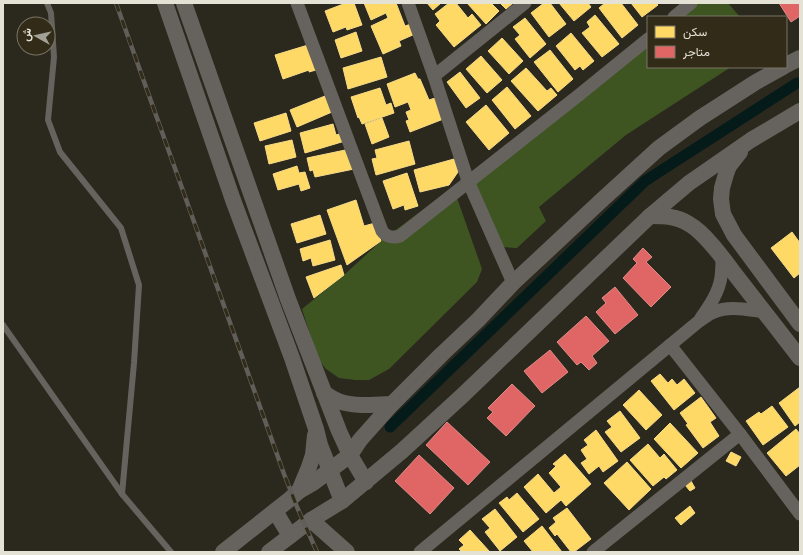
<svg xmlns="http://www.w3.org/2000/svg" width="803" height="555" font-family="Overpass,Vazirmatn,sans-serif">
  <rect width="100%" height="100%" fill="#2b281e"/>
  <g fill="#3e5522">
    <path d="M691,3h37l12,14h-65z"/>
    <path d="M648,39v28h83l-105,68 -87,72 7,14 -29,27 -16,-1 -26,-64z"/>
    <path d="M445,193l12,5 25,71 -5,13 -88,87 -20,11h-14l-16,-2 -13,-9 -8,-10 -16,-50 42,-34 37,-34z"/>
  </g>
  <g fill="#ffd966" stroke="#f7db87">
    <path d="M346,3h8l8,22 -15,5 -1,-3 -13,5 -8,-21z"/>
    <path d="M364,3h32l9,23 6,-2 4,10 -16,7 2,5 -18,8 -12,-28 17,-8 -2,-5 -15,7z"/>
    <path d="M427,3h14l-8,7z"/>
    <path d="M449,3h7l12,15 4,-4 9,11 -27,22 -18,-22 4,-4 -5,-7z"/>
    <path d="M467,3h24l8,8 -13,13z"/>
    <path d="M500,3h13l-7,6z"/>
    <path d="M544,3h6l16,21 -17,13 -18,-24z"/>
    <path d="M559,3h29l3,4 -17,14z"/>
    <path d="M605,3h16l17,22 -16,13 -23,-30z"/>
    <path d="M631,3h25l2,2 -16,12z"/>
    <path d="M595,15l24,29 -17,13 -20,-24 8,-6 -3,-5z"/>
    <path d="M525,18l21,26 -16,14 -15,-19 5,-4 -7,-8z"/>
    <path d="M356,32l6,19 -21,7 -6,-18z"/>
    <path d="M571,33l23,28 -11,9 -3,-4 -5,4 -19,-24z"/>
    <path d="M502,38l21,23 -14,13 -21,-23z"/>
    <path d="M308,45l8,25 -7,2v-2l-26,9 -8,-24z"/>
    <path d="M550,50l23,29 -15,13 -24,-30z"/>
    <path d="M481,56l21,24 -15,13 -21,-24z"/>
    <path d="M381,57l6,20 -39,12 -5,-21z"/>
    <path d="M526,68l21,23 4,-3 6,7 -19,16 -27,-30z"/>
    <path d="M460,72l20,26 -14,10 -19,-26z"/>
    <path d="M415,73l3,6h2l9,21 9,-3 8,21 -36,14 -4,-11 3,-1 -3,-8 5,-2 -3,-8 -13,5 -8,-23z"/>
    <path d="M507,87l24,29 -16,13 -23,-29z"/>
    <path d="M380,88l6,17 5,-2 3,10 -32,11 -3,-7 -1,1 -7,-21z"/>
    <path d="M325,96l7,16 -35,15 -7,-17z"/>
    <path d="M486,105l23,28 -20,17 -23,-28z"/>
    <path d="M286,113l5,18 -31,10 -6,-18z"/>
    <path d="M382,118l7,19 -17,7 -7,-20z"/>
    <path d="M333,124l3,11 6,-2 3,8 -40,12 -5,-20z"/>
    <path d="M292,140l4,17 -27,7 -4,-18z"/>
    <path d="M409,141l6,23 -39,11 -4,-16 5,-1 -2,-8z"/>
    <path d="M350,149l4,20 -39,8 -2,-7 -3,1 -3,-13z"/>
    <path d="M454,159l4,13 -9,13 -29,7 -6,-22z"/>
    <path d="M297,166l2,7 6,-1 5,16 -9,3 -2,-7 -21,6 -5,-16z"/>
    <path d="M407,173l11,33 -13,4 -1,-5 -11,4 -10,-28z"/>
    <path d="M356,200l8,26 11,-3 6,18 -34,24 -20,-55z"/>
    <path d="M320,215l6,19 -29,9 -6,-19z"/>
    <path d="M792,232l8,11v30l-6,5 -23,-30z"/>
    <path d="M330,240l5,20 -22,6 -2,-8 -8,3 -3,-12z"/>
    <path d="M341,265l3,10 -30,23 -8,-21z"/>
    <path d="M660,374l8,9 4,-4 5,6 7,-6 11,14 -21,17 -23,-29z"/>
    <path d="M800,387v35l-5,4 -16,-23z"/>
    <path d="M639,390l23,25 -16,15 -23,-25z"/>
    <path d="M701,397l15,21 -6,4 9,14 -16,12 -17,-23 2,-1 -8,-11z"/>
    <path d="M772,406l16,21 -25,18 -17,-24 13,-9 2,2z"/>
    <path d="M620,411l20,27 -19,14 -16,-20 7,-5 -5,-6z"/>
    <path d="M670,423l28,30 -17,15 -27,-29z"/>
    <path d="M796,429l4,5v31l-14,11 -19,-23z"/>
    <path d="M596,430l22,31 -15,11 -4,-6 -10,8 -8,-11 6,-4 -6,-9 7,-5 -4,-5z"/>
    <path d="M648,444l12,14 4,-4 13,16 -11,9 -2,-2 -11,9 -23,-26z"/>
    <path d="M731,452l10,5 -5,9 -10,-5z"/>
    <path d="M565,454l26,30 -25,22 -5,-6 -15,13 -22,-26 14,-13 16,19 7,-6 -12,-14 7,-7 -3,-2z"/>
    <path d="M627,462l24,27 -22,21 -25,-27z"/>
    <path d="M691,481l4,7 -5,3 -5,-6z"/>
    <path d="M517,493l22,26 -16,13 -24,-29 8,-6 2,3z"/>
    <path d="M690,506l5,7 -14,12 -6,-7z"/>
    <path d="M567,508l24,31 -17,13h-3l-14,-18 -2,2 -6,-8 7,-6 -3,-4z"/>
    <path d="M495,509l22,28 -17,14 -15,-19 5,-4 -8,-9z"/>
    <path d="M542,526l20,26h-29l-9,-11z"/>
    <path d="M470,530l20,22h-28l-3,-3 5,-4 -5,-5z"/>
  </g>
  <g fill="#e06666" stroke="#e18b87">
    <path d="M779,3h21v13l-9,6z"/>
    <path d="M643,248l9,9 -6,5 25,25 -20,20 -28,-29 14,-15 -4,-4z"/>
    <path d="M615,287l23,28 -23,19 -19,-22 10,-9 -4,-5z"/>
    <path d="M586,316l23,25 -17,15 5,7 -8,7 -8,-8 -4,3 -20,-23z"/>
    <path d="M550,350l18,22 -26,21 -18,-22z"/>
    <path d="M512,384l23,22 -29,30 -19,-18 6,-6 -5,-4z"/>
    <path d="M447,422l43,40 -22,23 -42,-40z"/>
    <path d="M419,455l35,33 -24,26 -35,-33z"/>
  </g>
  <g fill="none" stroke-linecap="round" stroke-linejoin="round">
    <path stroke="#041b1a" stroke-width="11" d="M390,427l255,-246 152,-98"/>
    <g stroke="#66635f" stroke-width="6">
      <path d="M47,3l4,10 3,44 -6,63 12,32 61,76 18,57 -5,78 -12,131"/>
      <path d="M3,325l119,169 49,58"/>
    </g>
    <g stroke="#66635f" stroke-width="13">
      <path d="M297,3l85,228c4,6 11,7 18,5l179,-141 69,-56"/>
      <path d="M408,3l26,73 34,105 45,102"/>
      <path d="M674,17l17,-14"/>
      <path d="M434,76l91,-73"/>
      <path d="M701,318c9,-13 18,-26 20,-41 1,-7 1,-13 1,-20"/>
      <path d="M670,345l70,89 60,80"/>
      <path d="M420,552l278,-230c5,-3 10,-8 16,-10 16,-7 34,-2 51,0"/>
      <path d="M593,552l147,-118"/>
    </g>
    <g stroke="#66635f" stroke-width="16">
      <path d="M165,3l68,197 59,158 24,71 4,16 22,56"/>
      <path d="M184,3l104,296 51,132 11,24 16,27"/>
      <path d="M786,65l14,-7"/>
      <path d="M740,152l-11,14 -3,8 -4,14 -1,11 2,15 11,21 66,89"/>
      <path d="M650,216c14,0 27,0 39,8 16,9 34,34 45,49 22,28 44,57 66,85"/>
      <path d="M324,393c5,3 9,6 14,8 17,6 36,4 54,3"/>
      <path d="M299,491l10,-24 4,-12 2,-20"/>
      <path d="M275,511l15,25"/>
      <path d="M311,520l36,32"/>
      <path d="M223,552l67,-53 9,-8 14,-8 37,-28 10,-15 32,-36 50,-50 36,-34 35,-37 91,-85 55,-50 41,-30 56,-36 27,-15"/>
      <path d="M269,552l42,-32 31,-19 60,-50 61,-56 187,-179 39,-33 62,-43 49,-29"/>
    </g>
    <g stroke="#615e59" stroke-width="4.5">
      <path id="rail" d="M116,3l168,471 13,33 20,45"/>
    </g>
    <use href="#rail" stroke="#312b18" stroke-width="3" stroke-dasharray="9" stroke-linecap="butt"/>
  </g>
  <rect width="803" height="555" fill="none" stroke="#e4e1d5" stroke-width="8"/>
  <rect x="647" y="16" width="140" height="52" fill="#312b18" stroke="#797464"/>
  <rect x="655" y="26" width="20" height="12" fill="#ffd966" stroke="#797464"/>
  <text x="683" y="36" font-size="12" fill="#e4e1d5">سكن</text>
  <rect x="655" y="46" width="20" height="12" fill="#e06666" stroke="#797464"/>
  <text x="683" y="56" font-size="12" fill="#e4e1d5">متاجر</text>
  <g transform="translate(36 36) rotate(278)"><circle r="19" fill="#312b18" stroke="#797464"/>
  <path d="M0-3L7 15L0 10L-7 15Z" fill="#a3a095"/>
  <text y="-6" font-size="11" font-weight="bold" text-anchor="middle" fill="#e4e1d5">ش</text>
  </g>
</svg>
